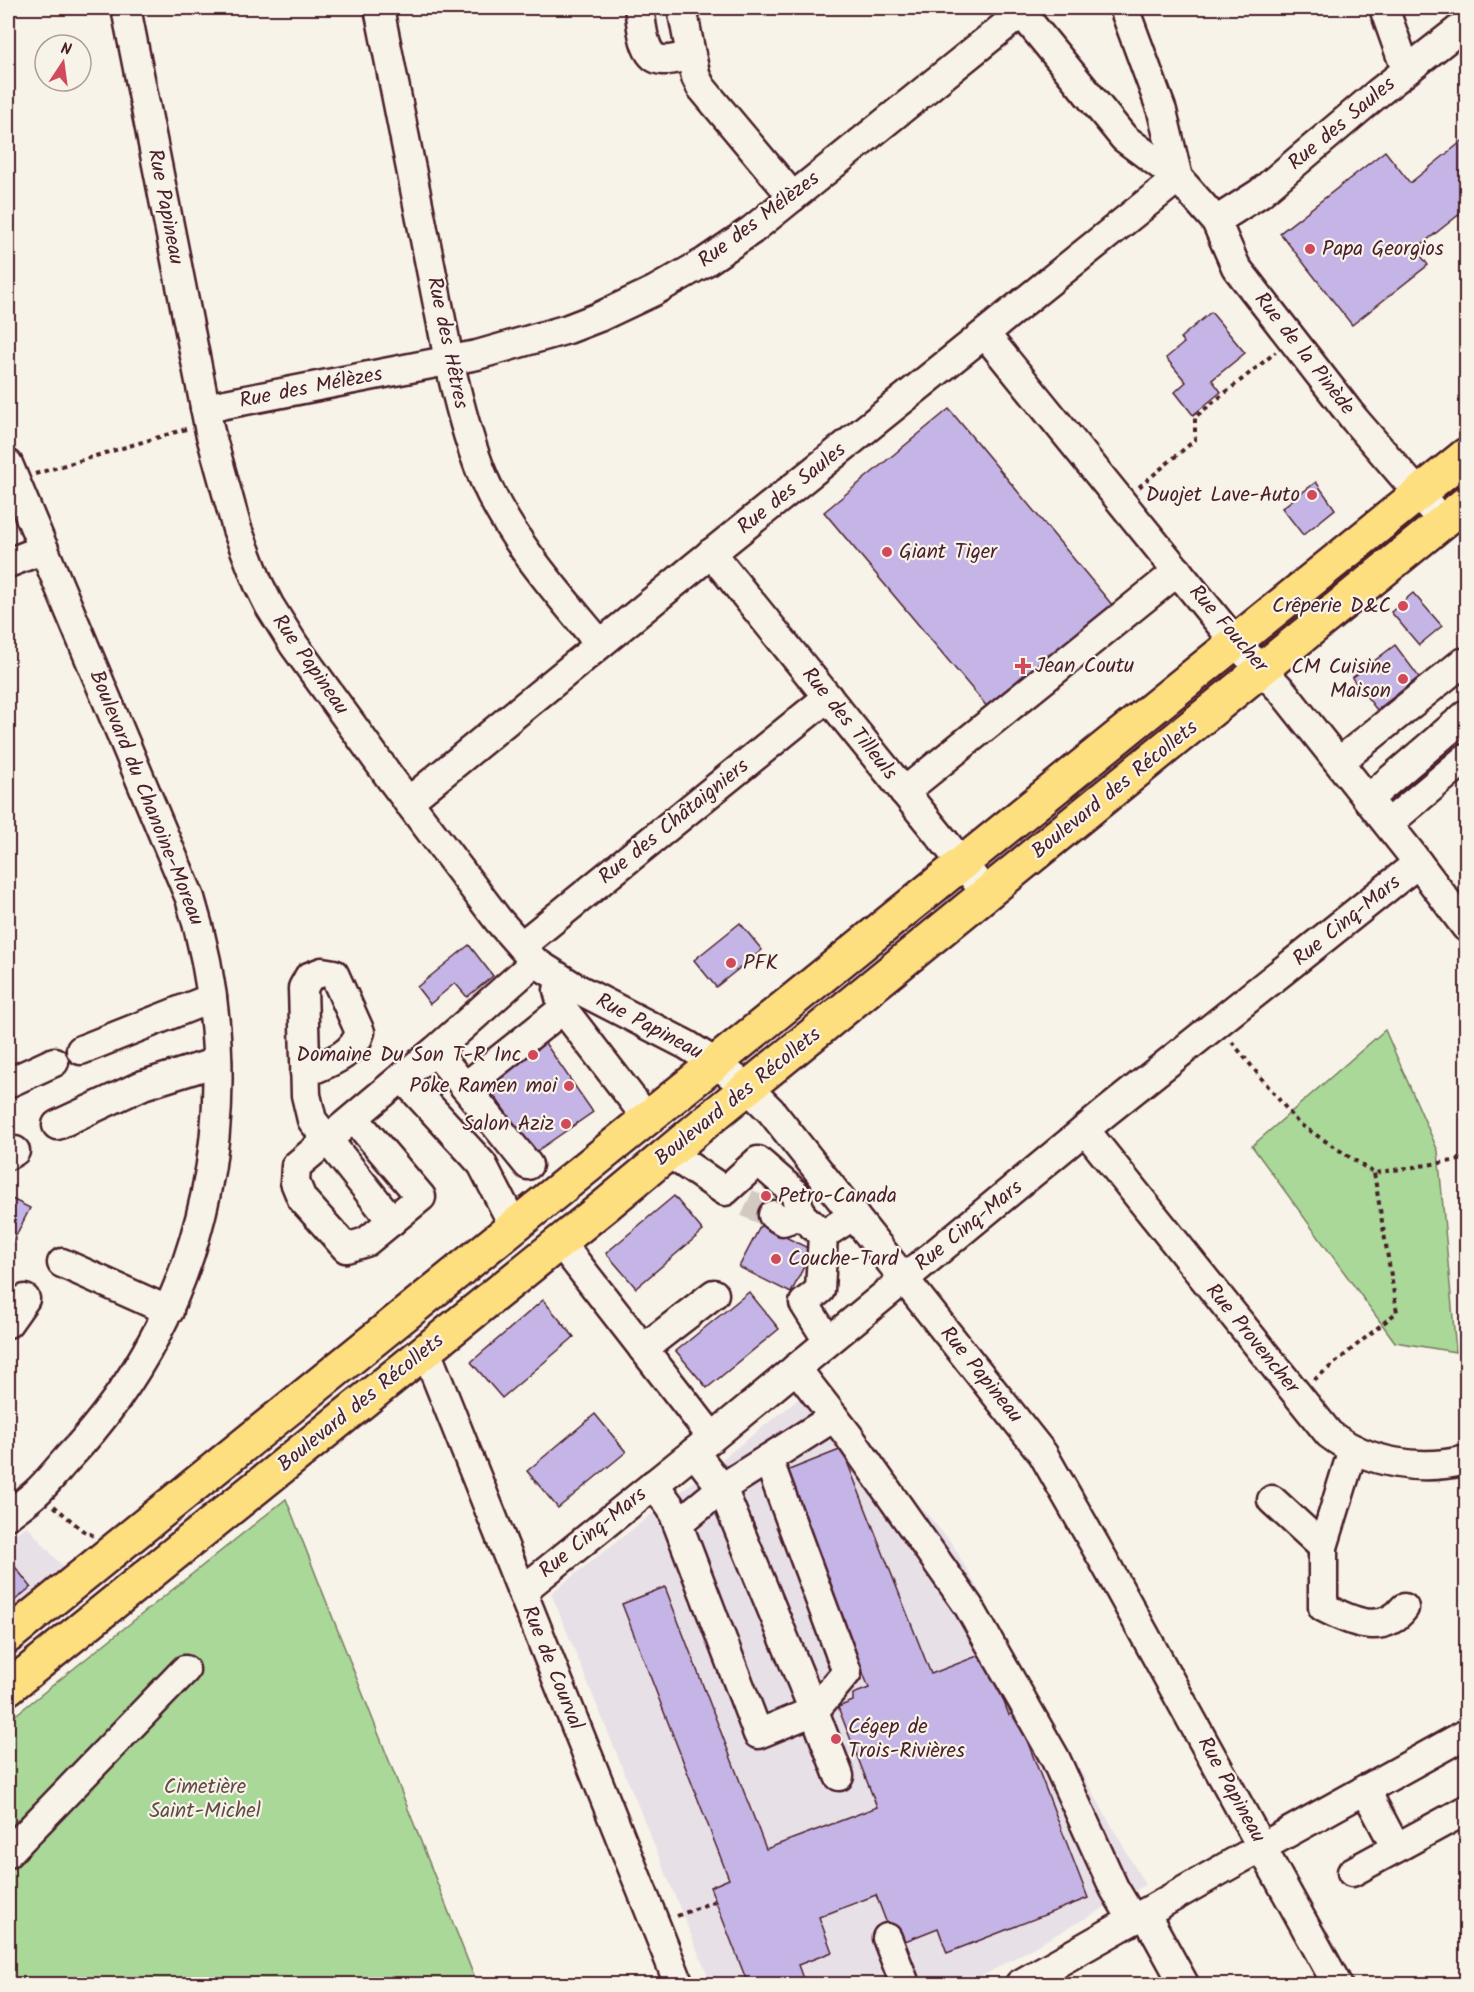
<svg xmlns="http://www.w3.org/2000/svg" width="1474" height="1992" font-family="Kalam,sans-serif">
  <rect width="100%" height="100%" fill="#f7f3e8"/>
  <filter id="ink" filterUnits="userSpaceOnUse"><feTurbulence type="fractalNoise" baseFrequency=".0167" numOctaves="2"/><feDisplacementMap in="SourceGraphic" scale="12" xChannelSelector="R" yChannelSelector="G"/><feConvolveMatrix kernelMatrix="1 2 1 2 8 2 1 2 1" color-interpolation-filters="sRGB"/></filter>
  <g filter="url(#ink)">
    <g fill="#e8e0e7">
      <path d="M818,1384l135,161 192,340 -161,90 -26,9h-247l-160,-391z"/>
      <path d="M27,1526l43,49 -62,49v-86z"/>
    </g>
    <g fill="#a9d898" stroke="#7a7c62" stroke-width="1.5">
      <path d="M1385,1030l53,121 18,201 -61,-10 -143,-196z"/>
      <path d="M286,1499l191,485h-469v-263z"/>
    </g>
    <g fill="#c5b5e6" stroke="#4a1f2b" stroke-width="1.5">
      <path d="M1466,138v71l-50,40 12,16 -76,60 -72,-92 105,-82 25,32z"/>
      <path d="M1211,312l34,41 -33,27 9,12 -28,23 -18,-23 11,-10 -20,-24 18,-15 -4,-5z"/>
      <path d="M949,409l164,197 -124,103 -165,-197z"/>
      <path d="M1316,482l19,27 -32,26 -21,-27z"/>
      <path d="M1413,593l29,33 -23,19 -28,-33z"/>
      <path d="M1395,645l24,32 -42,33 -25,-32z"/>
      <path d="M740,923l22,27 -46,37 -22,-27z"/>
      <path d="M469,945l24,31 -26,21 -12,-14 -25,21 -13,-17z"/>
      <path d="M543,1040l50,72 -59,41 -50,-72z"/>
      <path d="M674,1196l29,35 -67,57 -30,-35z"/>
      <path d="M8,1197l22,11 -22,43z"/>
      <path d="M761,1225l51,25 -21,43 -52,-26z"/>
      <path d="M749,1292l30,37 -72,59 -31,-37z"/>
      <path d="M543,1300l31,37 -72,61 -31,-36z"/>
      <path d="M595,1414l31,38 -68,56 -31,-37z"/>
      <path d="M842,1449l89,225 54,-21 24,62 7,-3 72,186 -141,55 -9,-25 -43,17 -19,-50 -57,22 13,35 -34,13 7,19h-57l-38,-97 19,-8 -107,-275 43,-17 101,262 111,-42 -39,-100 15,-6v-7l16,-6 -85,-216z"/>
      <path d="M8,1558l23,29 -23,19z"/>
    </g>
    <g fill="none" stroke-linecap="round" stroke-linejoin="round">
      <path stroke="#d4c9c2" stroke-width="28" stroke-dasharray="28 14" stroke-linecap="butt" d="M747,1203l26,12"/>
      <g stroke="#4a1f2b" stroke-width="33">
        <g id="minor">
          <path d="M126,8l84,424 27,97 21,54 11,22 25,40 97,134 107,141 37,42 41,26 111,57 28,18 33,25 23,23 272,343 61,107 233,423"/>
          <path d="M379,8l70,352c9,40 19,81 35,119 27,62 73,113 116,165"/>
          <path d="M639,8c3,15 3,51 24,52 9,1 19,-3 28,-5l-9,-47"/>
          <path d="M1124,8l38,103 16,67"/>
          <path d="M1384,8l22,62"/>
          <path d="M1021,12l103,126 54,40 38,43 20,46 119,153 88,102"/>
          <path d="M691,55l5,22 5,10 92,110"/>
          <path d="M1216,221l44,-28 118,-100 88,-69"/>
          <path d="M985,334l250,308 47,49 127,160 57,76"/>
          <path d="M205,408l272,-53 91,-26 31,-12 55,-26 51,-29 47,-32 275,-222"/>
          <path d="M8,464l182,434c61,197 21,410 -123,561 -10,11 -20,24 -31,34 -9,8 -19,15 -28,22"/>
          <path d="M711,553l276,341"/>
          <path d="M8,563l36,-14"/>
          <path d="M1339,762l123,-99"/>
          <path d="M904,792l274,-221"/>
          <path d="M1368,799l98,-84"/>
          <path d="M408,802l290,-238 480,-386"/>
          <path d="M1388,824l77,-65"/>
          <path d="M521,946l307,-249"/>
          <path d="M558,990l5,19 84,109"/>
          <path d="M81,1050l131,-52"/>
          <path d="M435,1051l30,36 98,-78"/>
          <path d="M305,1073c21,-10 48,-16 55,-41l-26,-58 -12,-2 -13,5 -6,11 3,107 6,25 80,101"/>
          <path d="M8,1083l46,-21"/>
          <path d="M465,1087l63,78"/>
          <path d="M354,1118l67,79 -55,45 -20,6 -44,-49 -7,-17 1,-16 106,-89"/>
          <path d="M57,1125l86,-40 74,-23"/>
          <path d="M1085,1130l244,304c38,29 92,38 137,26"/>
          <path d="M669,1153l56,38 33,-30 37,32 6,22 22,20 31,-20"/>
          <path d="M8,1155l7,-4"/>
          <path d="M773,1215l10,6 18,-6"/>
          <path d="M514,1226l-32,-62 -80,-87 33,-26 100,-89"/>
          <path d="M823,1235l-3,55 -16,13 24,38"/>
          <path d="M560,1242l152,195"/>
          <path d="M62,1263l107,48"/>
          <path d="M8,1323l17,-24"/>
          <path d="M643,1349l71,-55"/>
          <path d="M426,1351l253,633"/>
          <path d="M796,1368l52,67 121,172 86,151 59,130 19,32"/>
          <path d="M768,1459l79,213 -33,39 25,65"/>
          <path d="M654,1484l18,25 86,225 56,-23 -92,-223 -28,-36"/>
          <path d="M1272,1500l51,47 30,-98"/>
          <path d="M678,1524l44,-36 112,-71"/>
          <path d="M1323,1547v60c25,13 59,30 81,1"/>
          <path d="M522,1591l197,-159 386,-319 313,-250"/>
          <path d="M1365,1789l31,59"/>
          <path d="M8,1853l177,-183"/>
          <path d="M1352,1872l114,-62"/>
          <path d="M1145,1913l39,71"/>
          <path d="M887,1938l18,46"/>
          <path d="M1020,1984l213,-121 233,-129"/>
        </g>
      </g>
      <g stroke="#4a1f2b" stroke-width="38">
        <g id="major">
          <path d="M8,1636l1458,-1181"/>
          <path d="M8,1688l598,-483 108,-90 752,-612"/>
        </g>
      </g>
      <g stroke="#4a1f2b" stroke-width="4" stroke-dasharray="4.5 4.5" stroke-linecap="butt">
        <path d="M35,474l151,-45"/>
        <path d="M1139,487l56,-47v-23l81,-65"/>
        <path d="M1232,1042l66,81 76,50 92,-14"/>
        <path d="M1314,1380l83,-68 -23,-139"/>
        <path d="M54,1506l28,24 12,6"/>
        <path d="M677,1916l38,-15"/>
      </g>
      <use href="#minor" stroke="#f7f3e8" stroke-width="28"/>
      <use href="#major" stroke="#fedf80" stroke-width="33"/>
    </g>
  </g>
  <g fill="#d1495b" stroke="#f7f3e8" stroke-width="2">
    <circle cx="1310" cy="249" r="6"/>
    <circle cx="1312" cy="495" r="6"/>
    <circle cx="887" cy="552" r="6"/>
    <circle cx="1403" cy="606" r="6"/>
    <path d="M1020 657h6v6h6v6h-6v6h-6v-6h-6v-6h6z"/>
    <circle cx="1403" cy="679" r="6"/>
    <circle cx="731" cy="963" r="6"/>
    <circle cx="533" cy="1055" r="6"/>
    <circle cx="569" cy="1086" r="6"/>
    <circle cx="566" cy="1124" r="6"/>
    <circle cx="766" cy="1196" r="6"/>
    <circle cx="776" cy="1259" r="6"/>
    <circle cx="836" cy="1739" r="6"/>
  </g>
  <g text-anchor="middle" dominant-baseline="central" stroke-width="4.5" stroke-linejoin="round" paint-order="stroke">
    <g font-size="21" fill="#4a1f2b" stroke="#f7f3e8">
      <text transform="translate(1342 124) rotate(-40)">Rue des Saules</text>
      <text transform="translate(165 207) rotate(79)">Rue Papineau</text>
      <text transform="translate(759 220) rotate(-37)">Rue des Mélèzes</text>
      <text transform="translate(447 343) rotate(78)">Rue des Hêtres</text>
      <text transform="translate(1304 354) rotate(52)">Rue de la Pinède</text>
      <text transform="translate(311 388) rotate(-11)">Rue des Mélèzes</text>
      <text transform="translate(792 489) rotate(-39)">Rue des Saules</text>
      <text transform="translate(1228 629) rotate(49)">Rue Foucher</text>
      <text transform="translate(310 665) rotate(55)">Rue Papineau</text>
      <text transform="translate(849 724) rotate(51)">Rue des Tilleuls</text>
      <text transform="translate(1115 790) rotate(-39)">Boulevard des Récollets</text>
      <text transform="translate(146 798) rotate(68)">Boulevard du Chanoine-Moreau</text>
      <text transform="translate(674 822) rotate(-39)">Rue des Châtaigniers</text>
      <text transform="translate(1347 921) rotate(-39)">Rue Cinq-Mars</text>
      <text transform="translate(649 1027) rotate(28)">Rue Papineau</text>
      <text transform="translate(738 1097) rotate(-39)">Boulevard des Récollets</text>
      <text transform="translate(969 1226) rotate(-39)">Rue Cinq-Mars</text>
      <text transform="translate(1252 1339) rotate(51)">Rue Provencher</text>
      <text transform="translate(981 1375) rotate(51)">Rue Papineau</text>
      <text transform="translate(361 1403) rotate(-39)">Boulevard des Récollets</text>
      <text transform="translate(593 1533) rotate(-39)">Rue Cinq-Mars</text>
      <text transform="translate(552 1668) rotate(68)">Rue de Courval</text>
      <text transform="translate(1231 1790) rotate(61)">Rue Papineau</text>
    </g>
    <g font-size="21" fill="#4a1f2b" stroke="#f7f3e8" text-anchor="start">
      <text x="1322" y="249">Papa Georgios</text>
      <text x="1300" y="495" text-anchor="end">Duojet Lave-Auto</text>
      <text x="899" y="552">Giant Tiger</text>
      <text x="1391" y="606" text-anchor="end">Crêperie D&amp;C</text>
      <text x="1035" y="666">Jean Coutu</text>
      <text x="1391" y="667" text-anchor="end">CM Cuisine<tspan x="1391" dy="24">Maison</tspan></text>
      <text x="743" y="963">PFK</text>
      <text x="521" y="1055" text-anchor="end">Domaine Du Son T-R Inc</text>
      <text x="557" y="1086" text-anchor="end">Poke Ramen moi</text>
      <text x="554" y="1124" text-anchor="end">Salon Aziz</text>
      <text x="778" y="1196">Petro-Canada</text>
      <text x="788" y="1259">Couche-Tard</text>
      <text x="848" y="1727">Cégep de<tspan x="848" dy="24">Trois-Rivières</tspan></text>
    </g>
    <g font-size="21" fill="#624d46" stroke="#f7f3e8">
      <text x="205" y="1787">Cimetière<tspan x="205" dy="24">Saint-Michel</tspan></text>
    </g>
  </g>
  <rect width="1474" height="1992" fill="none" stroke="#f7f3e8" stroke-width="30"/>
  <rect x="15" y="15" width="1444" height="1962" fill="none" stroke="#4a1f2b" stroke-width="2" filter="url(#ink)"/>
  <g transform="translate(63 63) rotate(13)"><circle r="28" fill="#f7f3e8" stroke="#b29e9c" stroke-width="1.5"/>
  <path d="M0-4.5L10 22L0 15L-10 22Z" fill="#d1495b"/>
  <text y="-9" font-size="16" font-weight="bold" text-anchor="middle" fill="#4a1f2b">N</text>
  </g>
</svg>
